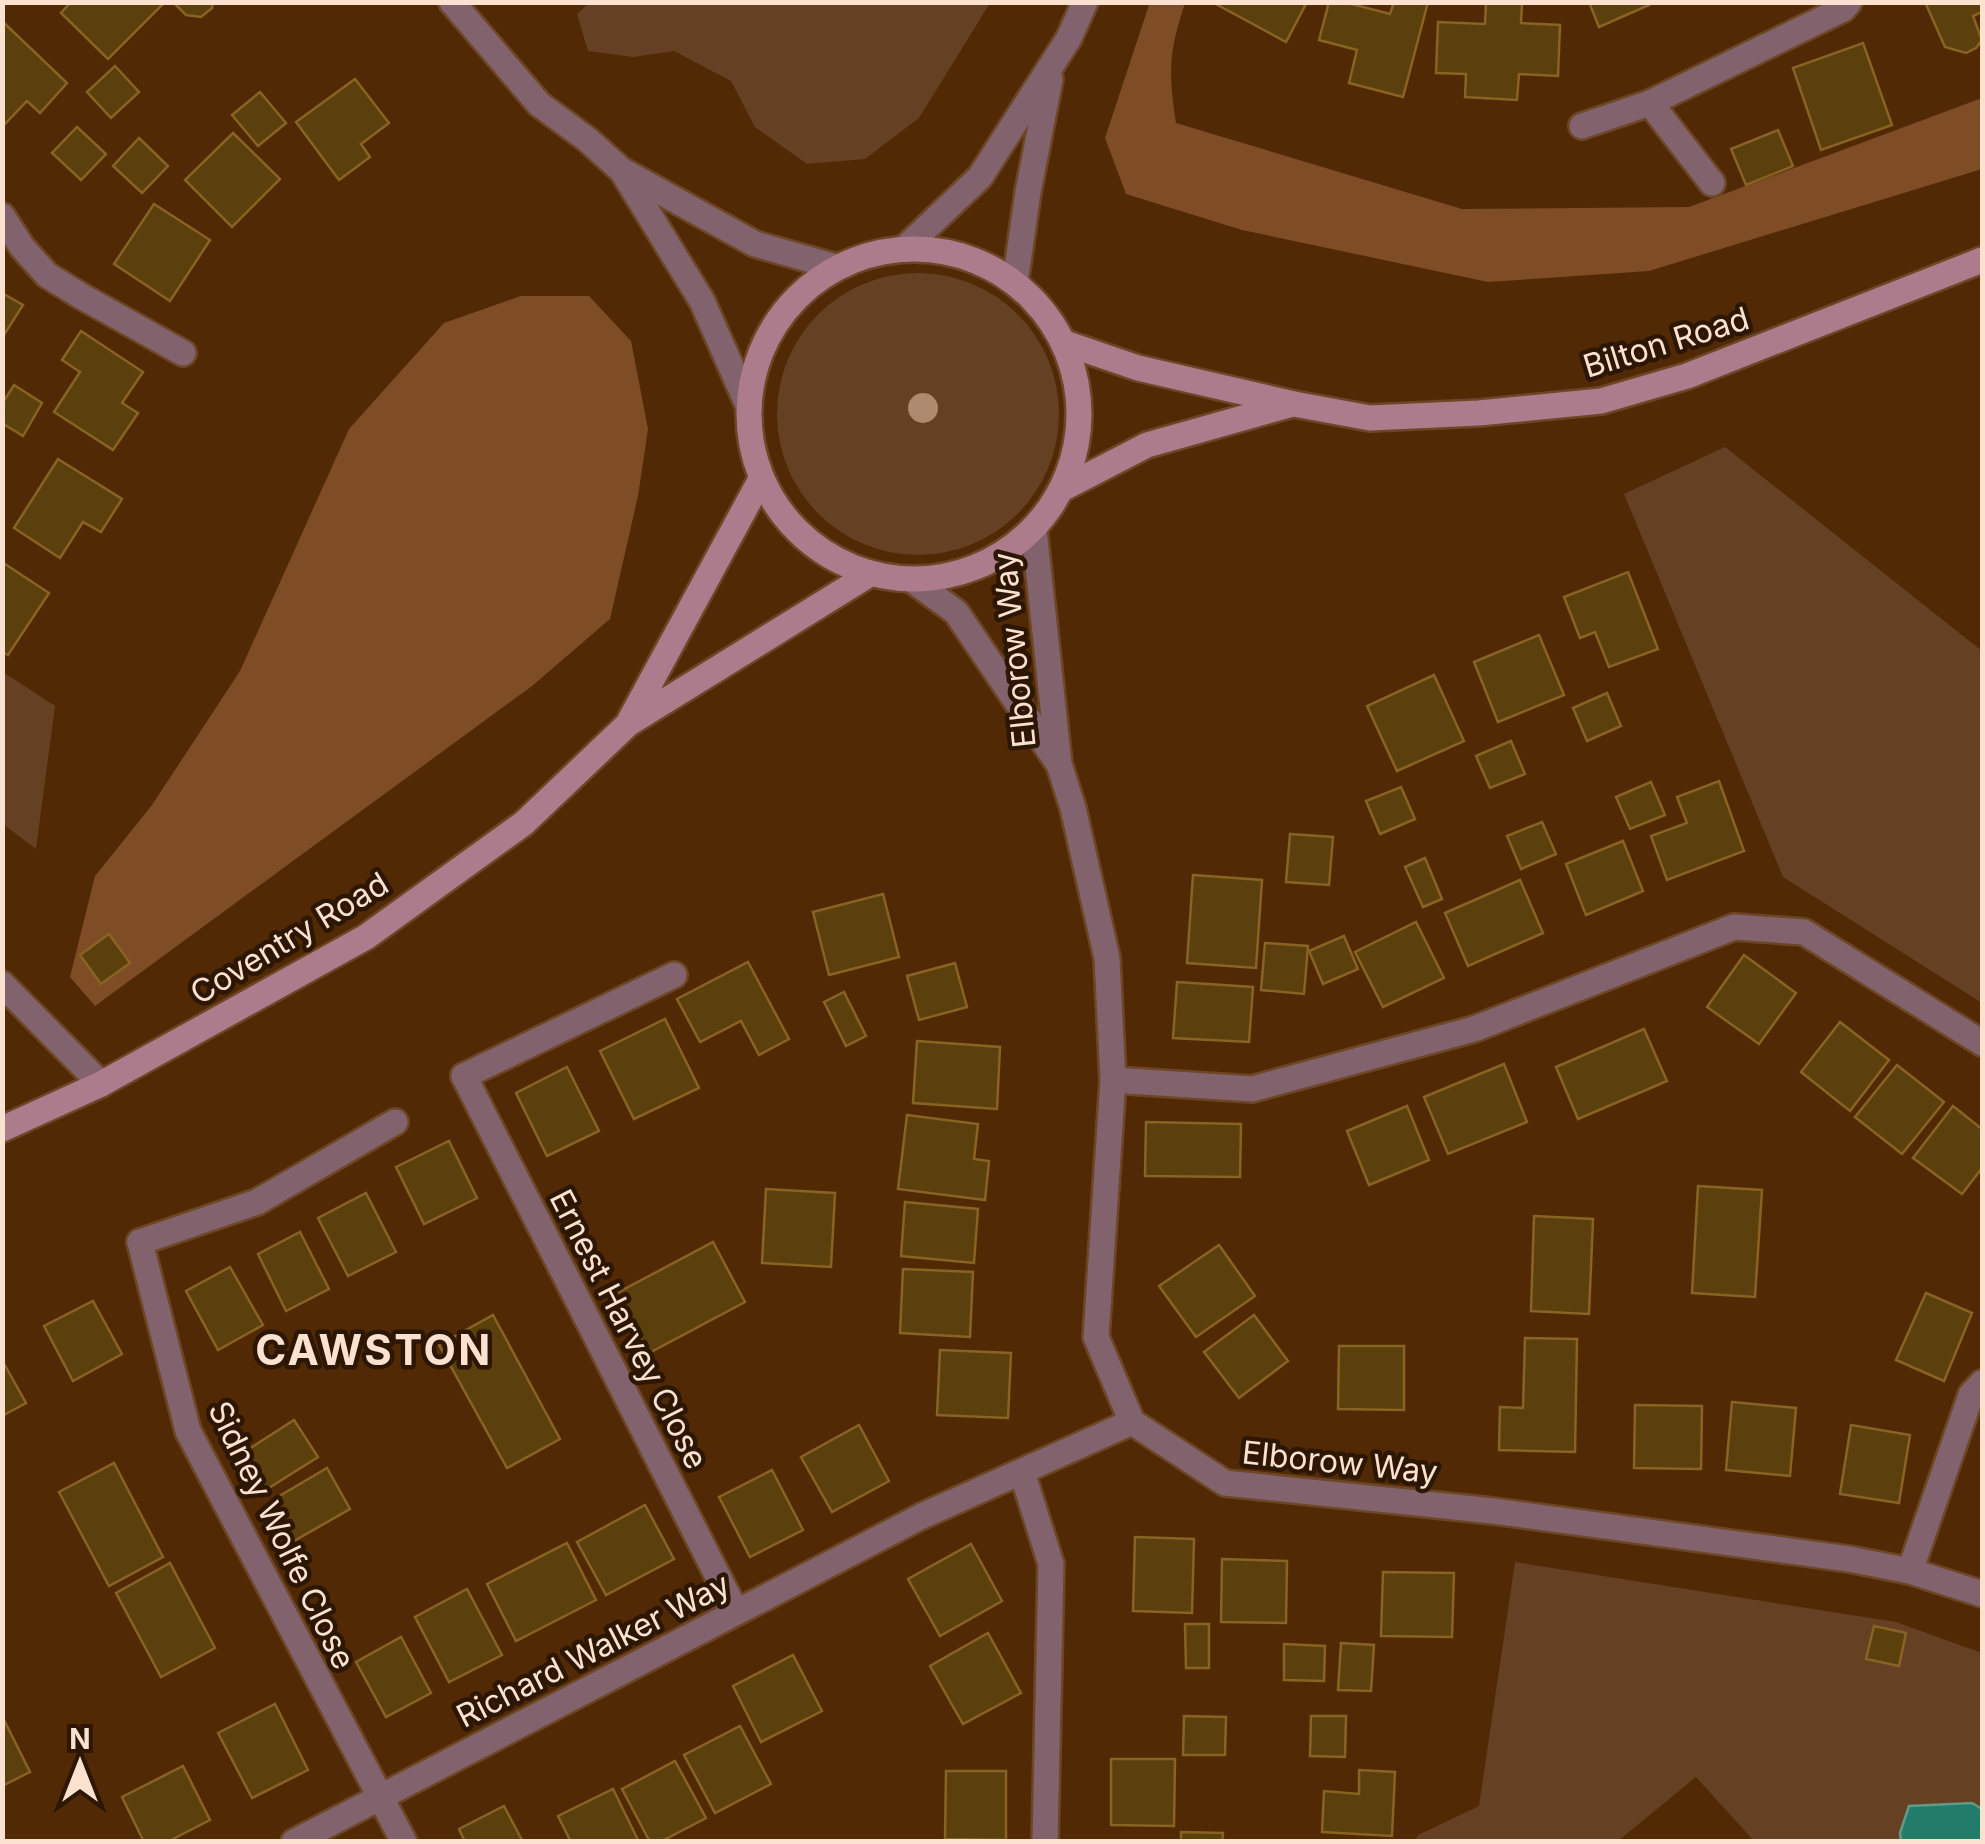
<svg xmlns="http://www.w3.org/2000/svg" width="1985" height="1844" font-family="Inter,sans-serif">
  <rect width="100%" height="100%" fill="#512905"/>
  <g fill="#654023">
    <path d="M589,3l401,-1v1l-71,115 -54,41 -58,5 -52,-37 -24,-46 -57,-30 -41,6 -45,-6 -11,-37z"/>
    <circle cx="918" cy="414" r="141"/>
    <path d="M1725,447l257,204v352l-199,-126 -159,-383z"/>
    <path d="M3,672l52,34 -19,143 -33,-25z"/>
    <path d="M1515,1562l381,60 86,31v188h-228l-58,-64 -78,64 -204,1 4,-7 61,-29z"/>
  </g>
  <g fill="#7f4d25">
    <path d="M1150,2l35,1c-16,48 -17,69 -9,120l286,86 227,-2 293,-109v71l-333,102 -161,11 -246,-52 -116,-36 -21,-56z"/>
    <path d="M521,296h68l42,45 17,88 -10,67 -28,123 -78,67 -437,320 -25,-29 25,-101 57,-71 88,-134 109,-242 95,-106z"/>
  </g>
  <path fill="#217c6a" stroke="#629a88" stroke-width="2.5" d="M1972,1803l10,6v32h-81l-1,-8 9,-27z"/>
  <g fill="#5b3f0d" stroke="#896323" stroke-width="2.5">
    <path d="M71,2h88l3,3 -54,54 -47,-46z"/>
    <path d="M173,2h40l-1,6 -11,9 -15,-2z"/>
    <path d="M1212,2h95l-21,40z"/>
    <path d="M1329,2h15l46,12 4,-12h34l-25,95 -54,-14 8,-33 -38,-10z"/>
    <path d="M1486,2h36l-1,21 39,2 -2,51 -39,-2 -2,26 -52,-3 1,-23 -30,-1 2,-51 47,2z"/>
    <path d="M1589,2h59l1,3 -50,22z"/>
    <path d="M1925,2h57v10l-9,4 9,24 -6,8 -10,5 -21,-6z"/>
    <path d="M3,22l64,61 -27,30 -13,-12 -24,25z"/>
    <path d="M1863,43l29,82 -71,25 -28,-82z"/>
    <path d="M115,66l24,26 -28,26 -24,-26z"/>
    <path d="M355,79l34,44 -28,21 9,13 -31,23 -43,-58z"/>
    <path d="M260,92l26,31 -28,23 -26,-31z"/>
    <path d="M77,127l29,27 -25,26 -29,-27z"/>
    <path d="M1778,130l15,36 -47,19 -15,-36z"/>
    <path d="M233,133l47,46 -48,48 -47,-47z"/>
    <path d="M139,138l29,28 -26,27 -29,-27z"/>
    <path d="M154,204l56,36 -40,61 -56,-37z"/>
    <path d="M2,293l21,12 -21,33z"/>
    <path d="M81,331l62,41 -21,31 16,10 -25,37 -59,-38 26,-40 -18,-12z"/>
    <path d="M14,385l28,18 -19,33 -21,-13v-19z"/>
    <path d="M58,459l64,40 -21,33 -18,-10 -23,36 -46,-30z"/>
    <path d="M2,562l47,31 -41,62 -6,-3z"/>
    <path d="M1628,572l30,77 -49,18 -14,-35 -15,6 -16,-41z"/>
    <path d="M1539,635l25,60 -66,27 -24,-60z"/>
    <path d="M1434,675l30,66 -67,30 -30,-65z"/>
    <path d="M1607,693l14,33 -34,15 -14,-33z"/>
    <path d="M1511,741l14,33 -35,14 -14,-32z"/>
    <path d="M1719,781l25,70 -77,29 -16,-44 36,-13 -10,-26z"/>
    <path d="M1651,782l14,33 -35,14 -14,-32z"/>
    <path d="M1401,787l14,32 -35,15 -14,-33z"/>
    <path d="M1542,822l14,32 -35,15 -14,-33z"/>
    <path d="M1290,834l43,3 -4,48 -43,-3z"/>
    <path d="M1623,841l20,50 -57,24 -20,-51z"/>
    <path d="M1425,858l17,41 -19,8 -18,-40z"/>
    <path d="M1193,875l69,5 -6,88 -69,-5z"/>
    <path d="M1520,880l23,53 -75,33 -23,-53z"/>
    <path d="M883,894l16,63 -70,18 -16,-63z"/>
    <path d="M1416,922l28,56 -61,29 -28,-55z"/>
    <path d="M109,934l21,29 -29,21 -21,-29z"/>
    <path d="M1344,936l14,33 -35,15 -14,-33z"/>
    <path d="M1265,943l43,3 -4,48 -43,-4z"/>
    <path d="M1744,955l52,38 -37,51 -52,-37z"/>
    <path d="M748,962l41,77 -30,16 -18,-34 -41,21 -23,-43z"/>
    <path d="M955,963l12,44 -48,13 -12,-44z"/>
    <path d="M1177,982l76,5 -4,55 -76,-4z"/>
    <path d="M844,992l22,44 -20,10 -22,-44z"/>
    <path d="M665,1019l34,69 -65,31 -34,-68z"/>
    <path d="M1840,1022l49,38 -39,51 -49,-39z"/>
    <path d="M1644,1029l23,52 -89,38 -22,-52z"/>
    <path d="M917,1041l83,6 -3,62 -84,-6z"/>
    <path d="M1504,1064l23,58 -79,32 -24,-57z"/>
    <path d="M1897,1065l47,37 -42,52 -47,-37z"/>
    <path d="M567,1067l32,64 -52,25 -31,-63z"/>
    <path d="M1407,1106l22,54 -60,25 -22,-54z"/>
    <path d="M1953,1106l29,23v39l-20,26 -49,-36z"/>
    <path d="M907,1115l71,9 -4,35 15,2 -4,39 -87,-11z"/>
    <path d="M1146,1122l95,2 -1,53 -95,-1z"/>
    <path d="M449,1141l28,57 -53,26 -28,-57z"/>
    <path d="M1698,1186l64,4 -7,107 -63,-4z"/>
    <path d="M766,1189l69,4 -4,74 -69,-4z"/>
    <path d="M366,1193l30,59 -48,24 -30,-58z"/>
    <path d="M905,1202l73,7 -4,54 -73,-7z"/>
    <path d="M1534,1216l59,3 -4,95 -58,-3z"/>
    <path d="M300,1232l29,57 -43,22 -28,-57z"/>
    <path d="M713,1242l32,60 -96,51 -32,-60z"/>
    <path d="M1219,1245l36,51 -59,41 -37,-51z"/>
    <path d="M230,1267l33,58 -45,25 -32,-59z"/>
    <path d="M903,1269l70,3 -3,65 -70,-4z"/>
    <path d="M1926,1293l46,20 -28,68 -48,-21z"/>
    <path d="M93,1301l29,53 -49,27 -29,-55z"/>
    <path d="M493,1315l67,124 -53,29 -68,-123z"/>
    <path d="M1254,1315l34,46 -49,37 -35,-46z"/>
    <path d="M1525,1338l52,1 -2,113 -76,-2 1,-43 23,1z"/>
    <path d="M1339,1346h65v64l-66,-1z"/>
    <path d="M940,1350l71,3 -3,65 -71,-3z"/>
    <path d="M2,1360l24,43 -24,13z"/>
    <path d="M1732,1402l64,6 -6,68 -64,-6z"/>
    <path d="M1635,1405l67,1 -1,63 -67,-1z"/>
    <path d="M294,1420l24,37 -54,34 -23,-37z"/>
    <path d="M859,1425l30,56 -57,31 -31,-55z"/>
    <path d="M1851,1425l59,10 -11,68 -59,-9z"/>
    <path d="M114,1463l49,94 -54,29 -50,-94z"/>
    <path d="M327,1468l23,41 -56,32 -23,-40z"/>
    <path d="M772,1470l31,60 -53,27 -31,-60z"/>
    <path d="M645,1505l29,54 -68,36 -29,-53z"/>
    <path d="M1135,1537l59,2 -2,74 -59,-2z"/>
    <path d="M567,1543l29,57 -80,41 -29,-57z"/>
    <path d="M971,1544l31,57 -62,35 -32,-57z"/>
    <path d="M1222,1559l65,2 -1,62 -65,-1z"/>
    <path d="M170,1563l45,85 -54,29 -45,-84z"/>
    <path d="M1383,1572l71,1 -2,64 -71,-1z"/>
    <path d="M467,1589l35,66 -53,27 -34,-65z"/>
    <path d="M1185,1624h24v44h-23z"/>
    <path d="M1874,1626l32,7 -7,33 -33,-7z"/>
    <path d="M988,1633l33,60 -58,31 -33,-58z"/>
    <path d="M401,1637l30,56 -45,24 -30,-55z"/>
    <path d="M1341,1643l33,2 -3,46 -33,-1z"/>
    <path d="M1284,1644l41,2 -1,35 -40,-1z"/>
    <path d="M793,1655l29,56 -61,31 -28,-56z"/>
    <path d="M275,1704l33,66 -56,28 -34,-65z"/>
    <path d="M2,1716l28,56 -28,14z"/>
    <path d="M1184,1716l42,1 -1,38h-42z"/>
    <path d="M1311,1716h35l-1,41 -35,-1z"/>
    <path d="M740,1726l31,58 -56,29 -31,-58z"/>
    <path d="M1111,1759h64l-1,67 -63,-1z"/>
    <path d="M675,1761l31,57 -46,24h-10l-28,-53z"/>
    <path d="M183,1766l27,54 -43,22h-23l-22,-45z"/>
    <path d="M1359,1770l36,2 -3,64 -70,-4 2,-41 35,3z"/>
    <path d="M946,1771h60v69l-61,-1z"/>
    <path d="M613,1789l26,53h-68l-13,-26z"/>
    <path d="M504,1806l19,36h-58l-6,-13z"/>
    <path d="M1181,1832l42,1 -1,9h-41z"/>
  </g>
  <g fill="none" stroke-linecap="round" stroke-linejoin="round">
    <g stroke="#6c4625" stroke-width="30">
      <g id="service">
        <path d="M464,1076l210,-101"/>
        <path d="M140,1242l117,-40 138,-80"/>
        <path d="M1022,1472l29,92 -6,278"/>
      </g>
    </g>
    <g stroke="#6c4625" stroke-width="30">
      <g id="minor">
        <path d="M1650,103l62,80"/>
        <path d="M1582,126l68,-23 193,-94 6,-7"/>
        <path d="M2,216l20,31 25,28 34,21 102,57"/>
        <path d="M1034,529l25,235 14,44 34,150 6,122 -17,257 36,85 93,61 268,28 356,48 61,12 72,23"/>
        <path d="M912,580l44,32 100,148"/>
        <path d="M2,984l99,100"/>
        <path d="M464,1076l272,536"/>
        <path d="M1113,1080l139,9 222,-60 260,-102 70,5 178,111"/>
        <path d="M140,1242l48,189 216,411"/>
        <path d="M1910,1571l61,-176 11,-12"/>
        <path d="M294,1842l628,-326 210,-94"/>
      </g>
    </g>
    <g stroke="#6c4625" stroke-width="30">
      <g id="tertiary">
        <path d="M452,2l87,102 49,36 33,30 134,74 81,23"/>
        <path d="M624,174l78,127 46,104"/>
        <path d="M904,249l76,-72 89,-139 16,-36"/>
        <path d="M1015,283l13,-91 22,-113"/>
      </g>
    </g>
    <g stroke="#6c4625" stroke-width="30">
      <g id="secondary">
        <circle cx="914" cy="414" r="165"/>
        <path d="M1065,343l73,25 156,36 76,14 109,-5 122,-12 86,-25 295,-116"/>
        <path d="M1062,489l85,-44 142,-40"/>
        <path d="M630,720l131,-241"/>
        <path d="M2,1129l99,-45 265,-147 158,-114 104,-99 242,-150"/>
      </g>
    </g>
    <use href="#service" stroke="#82636d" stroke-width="25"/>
    <use href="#minor" stroke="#82636d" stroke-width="25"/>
    <use href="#tertiary" stroke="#82636d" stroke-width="25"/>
    <use href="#secondary" stroke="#ac7c8c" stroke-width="25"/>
  </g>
  <circle fill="#ae8a6e" cx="923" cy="408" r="15"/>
  <g text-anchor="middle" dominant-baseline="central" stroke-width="9" stroke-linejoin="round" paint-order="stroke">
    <g font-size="32" fill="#fbe1cf" stroke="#2c1604">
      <text transform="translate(1666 342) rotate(-17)">Bilton Road</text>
      <text transform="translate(1014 650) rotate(-96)">Elborow Way</text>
      <text transform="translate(289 938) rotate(-31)">Coventry Road</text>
      <text transform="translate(629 1329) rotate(63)">Ernest Harvey Close</text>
      <text transform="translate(1340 1462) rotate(6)">Elborow Way</text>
      <text transform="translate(282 1535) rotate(64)">Sidney Wolfe Close</text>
      <text transform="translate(593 1650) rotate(-27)">Richard Walker Way</text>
    </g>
    <g font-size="42" font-weight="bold" letter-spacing="2.5" fill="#fbe1cf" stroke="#2c1604">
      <text x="374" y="1349">CAWSTON</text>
    </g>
  </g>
  <rect width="1985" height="1844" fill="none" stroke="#fbe1cf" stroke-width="10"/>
  <g transform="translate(80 1764)" stroke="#2c1604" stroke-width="8" paint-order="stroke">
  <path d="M0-8L18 38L0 25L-18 38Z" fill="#fbe1cf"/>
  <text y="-15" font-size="28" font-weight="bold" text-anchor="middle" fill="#fbe1cf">N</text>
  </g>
</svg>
